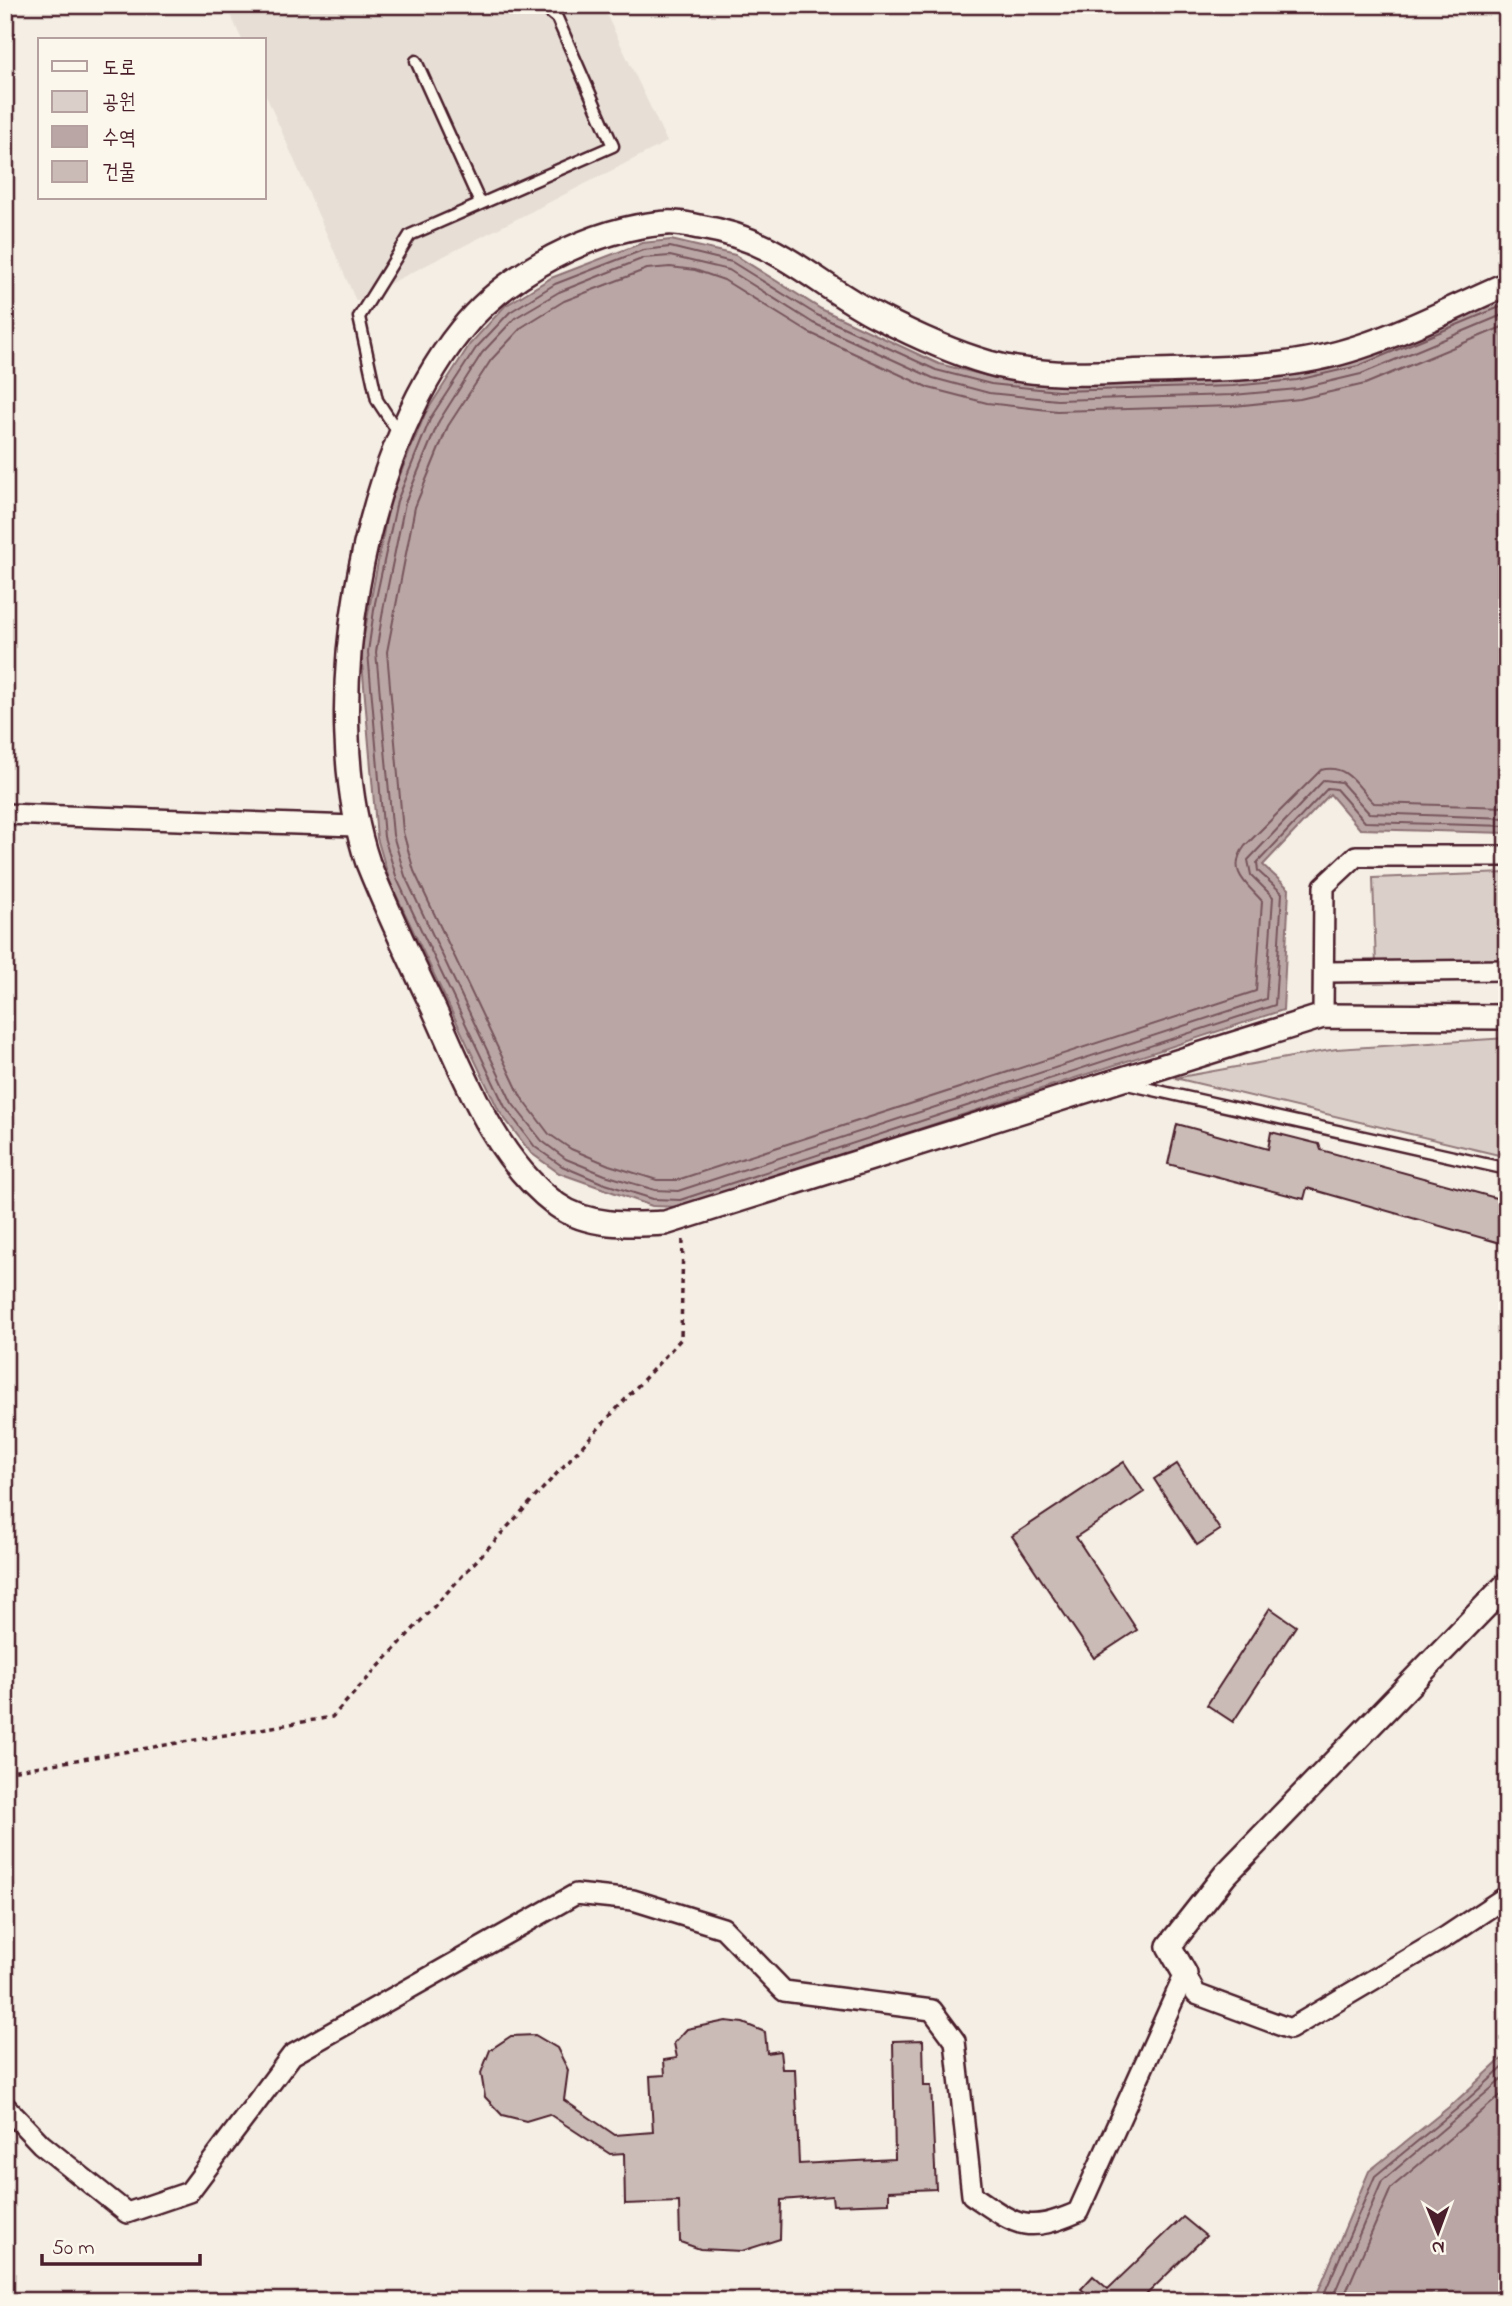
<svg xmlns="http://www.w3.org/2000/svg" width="1512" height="2306" font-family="'Indie Flower','Poor Story',sans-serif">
  <rect width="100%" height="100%" fill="#f4eee4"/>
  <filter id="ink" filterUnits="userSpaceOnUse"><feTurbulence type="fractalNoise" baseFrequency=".0143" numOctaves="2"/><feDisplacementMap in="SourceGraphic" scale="14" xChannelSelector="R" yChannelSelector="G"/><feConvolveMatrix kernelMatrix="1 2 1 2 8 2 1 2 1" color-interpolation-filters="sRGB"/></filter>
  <g filter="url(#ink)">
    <path fill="#e7dfd6" d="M226,5h376l65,137 -311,159 -92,-210v-51h-22z"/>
    <g fill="#dbd0c9" stroke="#92787a" stroke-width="2">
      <path d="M1507,873v88l-131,5 -3,-88z"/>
      <path d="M1507,1038v119l-332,-79 161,-29z"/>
    </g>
    <g fill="#baa7a5" stroke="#8d7174" stroke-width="2">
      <path d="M671,240l64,15 86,54 118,55 53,13 66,7 174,-5 275,-83v537l-147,-4 -30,-35 -67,71 26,24 -6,121 -603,197 -28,-1 -93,-33 -28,-20 -32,-42 -109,-229 -13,-44 -16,-187 29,-152 35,-85 45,-70 35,-38 46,-28 91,-35z"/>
      <path d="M1507,2054v247h-193l55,-130 85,-68z"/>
    </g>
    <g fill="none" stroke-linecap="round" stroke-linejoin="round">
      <g stroke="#77555c" stroke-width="2">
        <path d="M1507,304l-149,62 -61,14 -64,6 -175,5 -67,-7 -55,-14 -119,-55 -85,-53 -62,-15 -27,3 -88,34 -45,28 -34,36 -45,69 -34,84 -22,102 -7,49 16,185 13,42 108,228 30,40 27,19 40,17 51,16 27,1 595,-195 7,-112 -24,-22 -1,-8 71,-75 8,1 29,33 142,4"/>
        <path d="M1507,313l-146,61 -63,15 -65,6 -176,5 -68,-7 -56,-15 -120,-55 -84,-53 -59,-14 -26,2 -85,34 -44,26 -33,35 -43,68 -34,82 -21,102 -8,47 17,183 12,41 107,227 30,38 24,18 39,16 50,15 23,1 588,-192 7,-102 -22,-22 -3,-15 76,-80 17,2 28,31 138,5"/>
        <path d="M1507,325l-142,59 -65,15 -66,7 -177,5 -70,-8 -58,-15 -121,-56 -84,-52 -29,-10 -25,-3 -23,2 -83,32 -42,26 -31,33 -43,66 -33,81 -28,145 16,180 11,39 107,226 28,37 22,15 38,16 48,15h20l579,-189 6,-90c-15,-17 -36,-30 -17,-55l76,-76c27,-7 36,17 53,33l133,4"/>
        <path d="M1321,2301l54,-125 83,-68 49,-44"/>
        <path d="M1331,2301l51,-120 125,-106"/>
        <path d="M1342,2301l49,-113 116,-98"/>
      </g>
    </g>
    <g fill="#cabbb6" stroke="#4a1f2b" stroke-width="2">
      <path d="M1177,1124l91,25 3,-17 48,12 2,6 186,51v44l-200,-57 -3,11 -136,-35z"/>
      <path d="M1124,1462l20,30 -68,45 61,93 -43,28 -82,-122z"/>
      <path d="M1177,1464l43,66 -23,15 -43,-66z"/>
      <path d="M1270,1608l26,18 -63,96 -26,-17z"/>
      <path d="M726,2021l17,2 22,9 2,21 13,-2 2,18h13l4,95 96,-5 -2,-118 30,-1 1,46h7l5,103 -47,2v12l-56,2 -1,-9 -51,4 -1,39 -38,12 -42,-2 -20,-7 -1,-40 -54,2 -1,-51 -14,1 -61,-40 -23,7 -24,-6 -17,-18 -4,-24 9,-23 21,-14 24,-1 22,13 11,22 -4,30 51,35 38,-3 -3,-56 15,-1 -1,-15 13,-2 -3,-15 13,-14z"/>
      <path d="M1183,2217l23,19 -66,65h-45l-14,-12 12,-13 15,13z"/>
    </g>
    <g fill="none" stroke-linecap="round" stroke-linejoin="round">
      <g stroke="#4a1f2b" stroke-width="15">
        <g id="service">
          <path d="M416,61l64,142"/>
          <path d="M400,435l-23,-35 -18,-83 51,-82 203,-89 -56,-128 -16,-13"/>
          <path d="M1127,1084l380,85"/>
        </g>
      </g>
      <g stroke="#4a1f2b" stroke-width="24">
        <g id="minor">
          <path d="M5,814l350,12"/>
          <path d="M1326,972l181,-2"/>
          <path d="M1323,1016l1,-130 32,-30h151"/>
          <path d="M1185,1974l11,20 94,35 157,-93 60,-40"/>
          <path d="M5,2106l36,38 86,69 62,-21 103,-137 284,-161 57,6 90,28 61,63 148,19 23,31 17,154c44,30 53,40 106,17l107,-238"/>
        </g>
      </g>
      <g stroke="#4a1f2b" stroke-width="28">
        <g id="tertiary">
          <path d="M1507,284c-49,21 -98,47 -148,63 -68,23 -140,22 -210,24 -53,2 -108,7 -160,-8 -38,-11 -75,-28 -110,-46 -67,-34 -98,-77 -179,-90 -11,-2 -23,-5 -34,-4 -73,5 -160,50 -205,107 -101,125 -144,382 -93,533 20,50 43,98 66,146 31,68 60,149 123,196 31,22 73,20 108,18l658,-207 184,1"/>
          <path d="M1185,1974l-16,-28 56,-71 282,-291"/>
        </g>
      </g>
      <path stroke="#4a1f2b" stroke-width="3.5" stroke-dasharray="5 5" stroke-linecap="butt" d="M5,1772l327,-55 349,-378 2,-101"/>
      <use href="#service" stroke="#fbf7ec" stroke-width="10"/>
      <use href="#minor" stroke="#fbf7ec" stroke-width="19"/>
      <use href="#tertiary" stroke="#fbf7ec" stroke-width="23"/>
    </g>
  </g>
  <rect width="1512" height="2306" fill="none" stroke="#fbf7ec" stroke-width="28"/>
  <rect x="14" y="14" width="1484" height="2278" fill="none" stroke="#4a1f2b" stroke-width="2.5" filter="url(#ink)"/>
  <rect x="38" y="38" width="228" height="161" fill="#fbf7ec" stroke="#b4a19f" stroke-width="2"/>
  <rect x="52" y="61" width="35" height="10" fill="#fbf7ec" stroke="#b4a19f" stroke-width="2"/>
  <text x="102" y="74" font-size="21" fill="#4a1f2b">도로</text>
  <rect x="52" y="91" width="35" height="21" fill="#dbd0c9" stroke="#b4a19f" stroke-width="2"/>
  <text x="102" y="108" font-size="21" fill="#4a1f2b">공원</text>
  <rect x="52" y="126" width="35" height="21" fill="#baa7a5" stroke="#b4a19f" stroke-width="2"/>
  <text x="102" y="144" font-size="21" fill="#4a1f2b">수역</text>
  <rect x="52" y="161" width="35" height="21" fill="#cabbb6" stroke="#b4a19f" stroke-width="2"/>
  <text x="102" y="178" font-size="21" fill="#4a1f2b">건물</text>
  <g transform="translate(1438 2232) rotate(179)" stroke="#fbf7ec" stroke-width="5" paint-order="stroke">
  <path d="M0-5L12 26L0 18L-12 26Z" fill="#4a1f2b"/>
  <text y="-10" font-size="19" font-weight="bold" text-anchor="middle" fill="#4a1f2b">N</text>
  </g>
  <path d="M42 2254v10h158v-10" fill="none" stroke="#4a1f2b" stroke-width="3.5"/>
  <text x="52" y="2254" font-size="21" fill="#4a1f2b" stroke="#fbf7ec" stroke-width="5" paint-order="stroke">50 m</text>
</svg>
